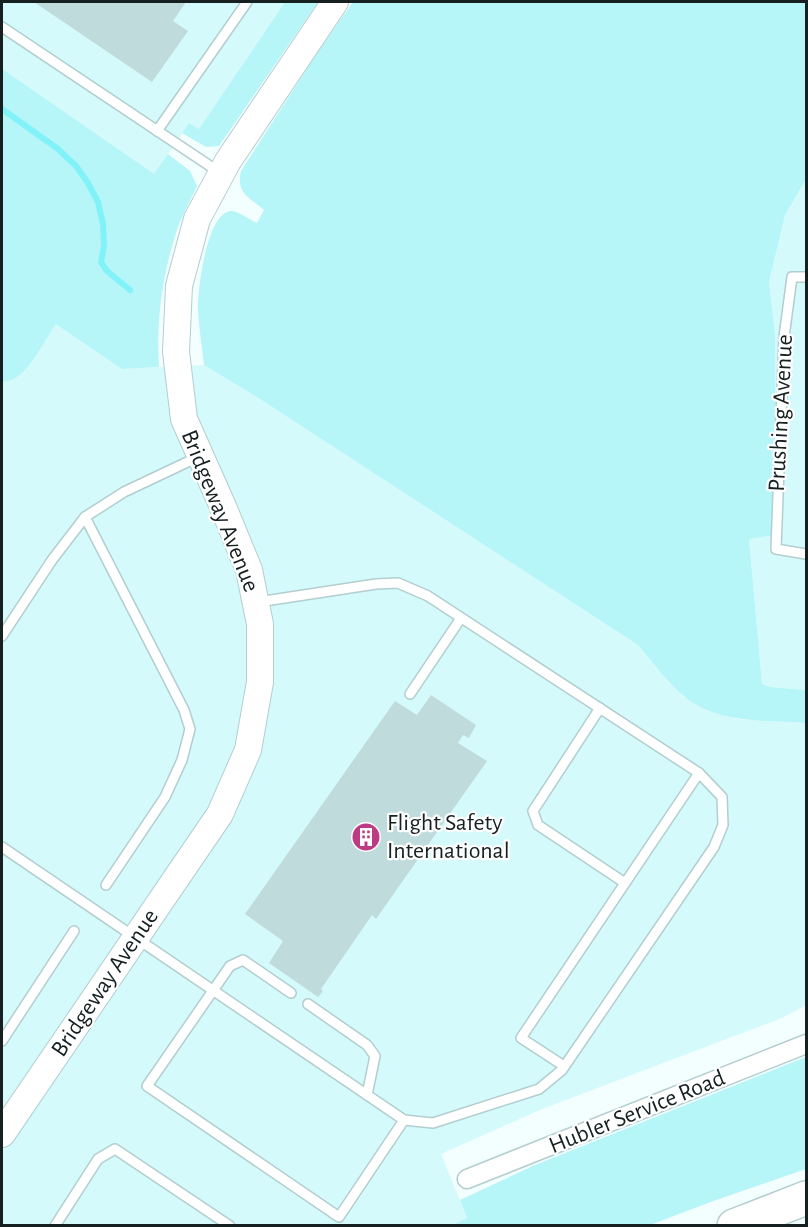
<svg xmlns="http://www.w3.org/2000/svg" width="808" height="1227" font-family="'Alegreya Sans',sans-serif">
  <rect width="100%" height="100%" fill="#f3fefe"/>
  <g fill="#d4fafc">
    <path d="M2,2h283l-86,127 -10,-6 -34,51 -33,195 82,-4 56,34 378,246 46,52 52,22 70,4v282l-24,13 -240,91 -101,45 26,64 -15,7 -450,1z"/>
    <path d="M806,179v511l-36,-3 -8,-3 -13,-145 27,-4 -1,-200 -6,-53 16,-67z"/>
  </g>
  <g fill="#b6f5f8">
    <path d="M285,2h33l-99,144 -13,1 -24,-14 7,-10 10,6z"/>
    <path d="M353,2h453v177l-21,36 -16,67 6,53 1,200 -27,4 13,145 8,3 36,3v33c-39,-3 -88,1 -121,-26 -17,-14 -32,-35 -47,-52l-378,-246 -56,-34c-2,-18 -5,-36 -6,-55 -1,-18 9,-100 34,-99 8,1 18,9 25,12l7,-13c-16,-13 -28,-17 -23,-39l78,-121z"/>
    <path d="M2,69l152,105 14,-20 22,17 7,15c-7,15 -16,31 -21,47 -14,44 -20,88 -17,134l-37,2 -66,-45c-12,16 -32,61 -54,57z"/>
    <path d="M806,1057v112l-90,31 -66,25h-198l15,-7 -7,-18 75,-35z"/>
  </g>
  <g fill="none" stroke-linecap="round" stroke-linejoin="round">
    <path stroke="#81f3f8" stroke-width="6" d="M2,109l56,40 18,17 12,17 10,19 5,22 1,22 -3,16 6,9 23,19"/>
  </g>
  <g fill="#c0dbdc">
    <path d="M34,2h152l-13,19 15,10 -36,51z"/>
    <path d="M431,695l45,30 -7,13 -6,-3 -5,8 29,18 -111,158 -4,-4 -51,74 2,2 -5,6 -49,-34 14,-22 -38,-27 150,-213 22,14z"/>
  </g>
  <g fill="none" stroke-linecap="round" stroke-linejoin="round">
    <g stroke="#b3cecf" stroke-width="12">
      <g id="lane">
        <path d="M2,27l217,145"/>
        <path d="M157,131l90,-129"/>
        <path d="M806,277h-14l-8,60 -8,212 30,5"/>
        <path d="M85,517l99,193 6,19 -8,31 -17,37 -59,88"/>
        <path d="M2,636l50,-76 33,-43 39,-25 74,-35"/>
        <path d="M410,694l51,-76"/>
        <path d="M600,708l-67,103 5,14 87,58"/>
        <path d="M2,847l402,273 29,3 106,-34 23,-19 152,-223 9,-22 -1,-28 -23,-24 -271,-177 -30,-13 -22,1 -118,18"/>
        <path d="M291,993l-48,-33 -13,6 -83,120 192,131 65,-97"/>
        <path d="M308,1004l59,41 8,11 -8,39"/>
        <path d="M2,1041l72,-110"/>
        <path d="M564,1066l-43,-28 178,-265"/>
        <path d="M55,1226l43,-67 17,-10 115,77"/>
      </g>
    </g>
    <g stroke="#b3cecf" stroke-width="21">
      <path id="street" d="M467,1179l339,-135"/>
    </g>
    <g stroke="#b3cecf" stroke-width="28">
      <path id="secondary" d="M2,1134l218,-320 28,-64 12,-68v-58l-11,-54 -25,-61 -40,-90 -8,-67 3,-66 18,-67 31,-58 107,-159"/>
    </g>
    <g stroke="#b3cecf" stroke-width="36">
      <path id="highway" d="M734,1226l72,-28"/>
    </g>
    <use href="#lane" stroke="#fff" stroke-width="9"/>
    <use href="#street" stroke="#fff" stroke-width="18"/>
    <use href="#secondary" stroke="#fff" stroke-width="26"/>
    <use href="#highway" stroke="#fff" stroke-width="33"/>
  </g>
  <defs>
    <g id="building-disc" transform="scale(1.5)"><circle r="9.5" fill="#bd3b84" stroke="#fff"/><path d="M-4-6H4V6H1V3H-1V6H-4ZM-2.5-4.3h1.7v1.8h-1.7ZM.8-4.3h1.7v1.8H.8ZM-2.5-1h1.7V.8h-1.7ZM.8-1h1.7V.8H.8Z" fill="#fff"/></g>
  </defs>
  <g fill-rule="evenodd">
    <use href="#building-disc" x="366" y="837"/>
  </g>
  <g text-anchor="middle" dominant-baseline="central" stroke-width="4.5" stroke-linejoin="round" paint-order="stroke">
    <g font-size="24" fill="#162020" stroke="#fff">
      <text transform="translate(781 413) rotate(-87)">Prushing Avenue</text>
      <text transform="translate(220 511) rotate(68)">Bridgeway Avenue</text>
      <text transform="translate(105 983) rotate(-56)">Bridgeway Avenue</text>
      <text transform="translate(637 1112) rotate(-22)">Hubler Service Road</text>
    </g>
    <g font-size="24" fill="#162020" stroke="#fff" text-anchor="start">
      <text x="387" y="823">Flight Safety<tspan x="387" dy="28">International</tspan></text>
    </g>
  </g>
  <rect width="808" height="1227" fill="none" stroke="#162020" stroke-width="6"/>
</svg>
